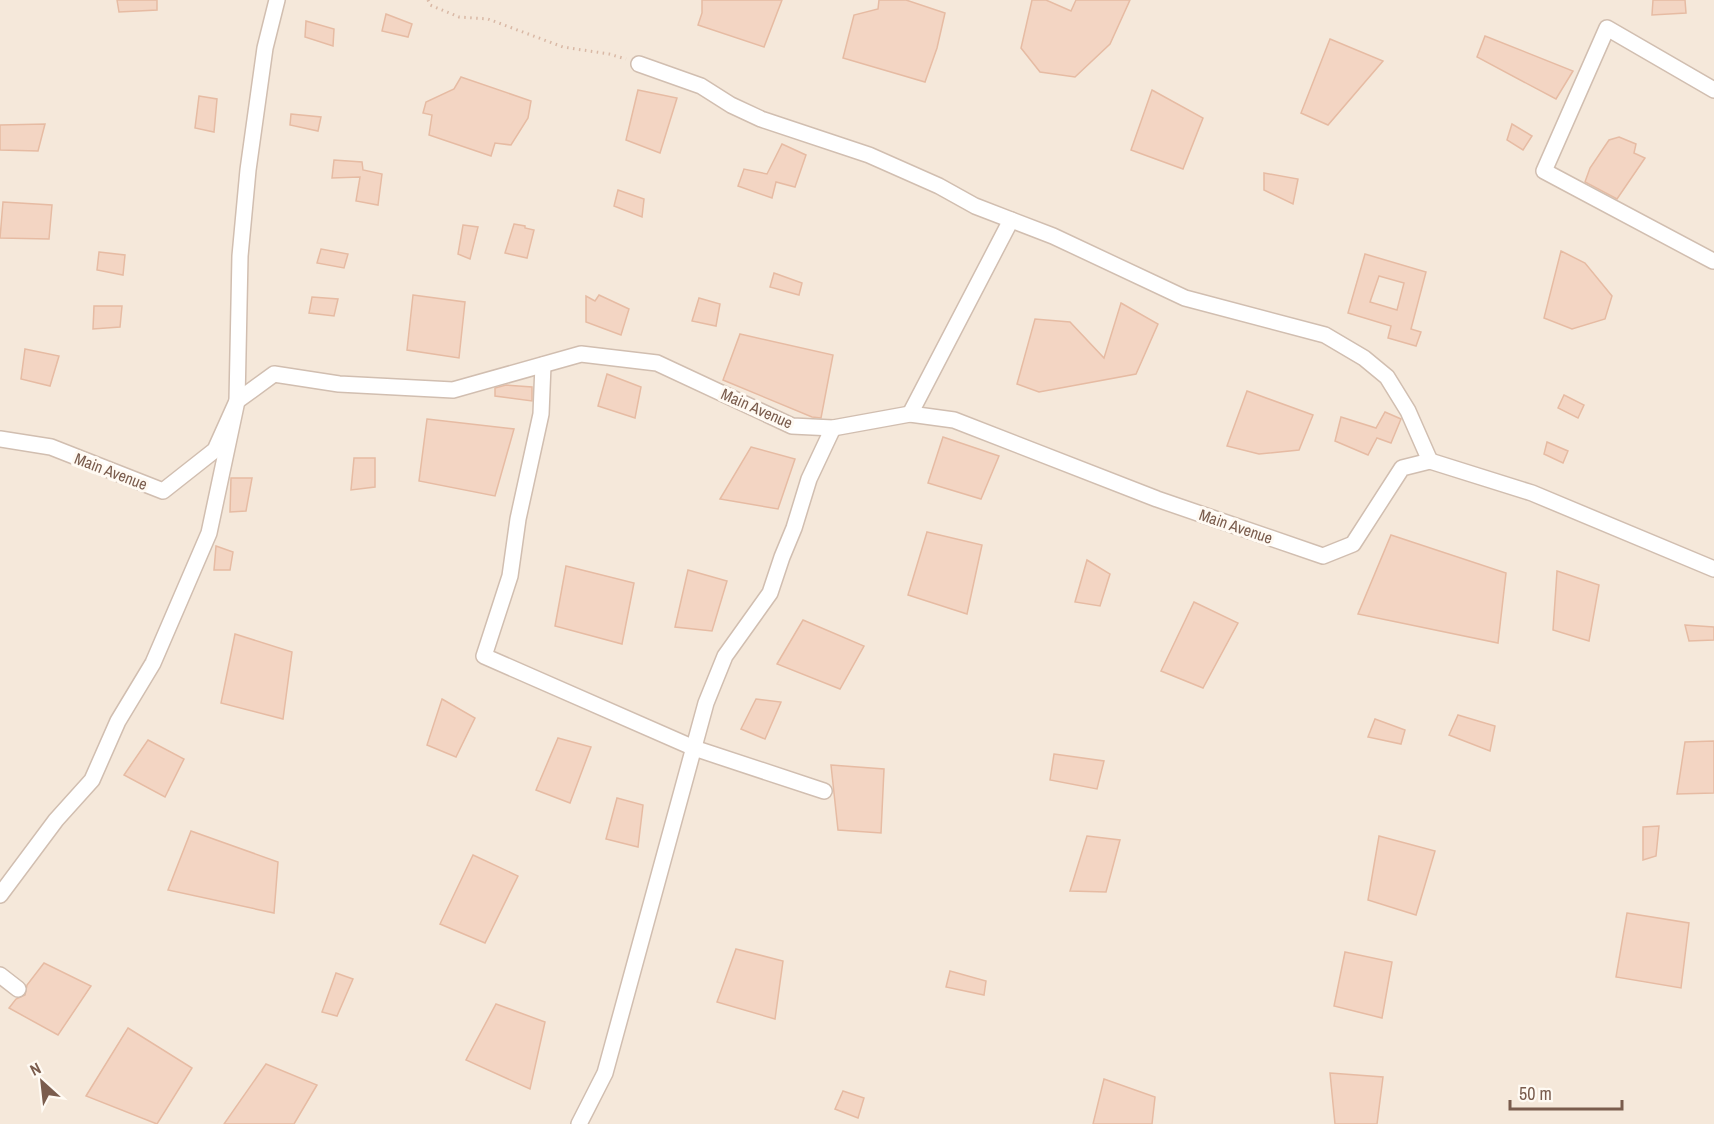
<svg xmlns="http://www.w3.org/2000/svg" width="1714" height="1124" font-family="'Archivo Narrow',sans-serif">
  <rect width="100%" height="100%" fill="#fdf6ec"/>
  <rect fill="#f5e8da" x="0" y="0" width="1714" height="1124"/>
  <g fill="#f3d5c3" stroke="#e6bba3" stroke-width="1.5" fill-rule="evenodd">
    <path d="M117,0h40v10l-38,2z"/>
    <path d="M702,0h80l-18,47 -66,-22 4,-12z"/>
    <path d="M879,0h27l39,13 -8,35 -12,34 -82,-24 11,-43 24,-6z"/>
    <path d="M1032,0h14l25,11 5,-11h54l-20,44 -35,33 -35,-5 -19,-24z"/>
    <path d="M1653,0h32l1,13 -34,2z"/>
    <path d="M386,14l26,10 -4,13 -26,-6z"/>
    <path d="M306,21l28,8 -1,17 -28,-9z"/>
    <path d="M1485,36l88,35 -17,28 -79,-42z"/>
    <path d="M1330,39l53,22 -55,64 -27,-12z"/>
    <path d="M461,77l70,24 -3,17 -17,27 -16,-2 -4,13 -62,-21 3,-20 -9,-2 3,-11 28,-13z"/>
    <path d="M638,90l39,8 -17,55 -34,-13z"/>
    <path d="M1152,90l51,28 -20,51 -52,-19z"/>
    <path d="M199,96l18,3 -3,33 -19,-4z"/>
    <path d="M291,114l30,3 -3,14 -28,-6z"/>
    <path d="M45,124l-7,27 -38,-1v-25z"/>
    <path d="M1512,124l20,12 -9,14 -16,-10z"/>
    <path d="M1619,137l17,7 -2,9 11,5 -28,41 -32,-17 5,-14 19,-28z"/>
    <path d="M782,144l24,11 -11,32 -19,-5 -4,16 -34,-12 6,-17 23,5z"/>
    <path d="M334,160l28,2 1,8 19,4 -4,31 -22,-4 4,-24 -28,1z"/>
    <path d="M1264,173l34,6 -5,25 -29,-14z"/>
    <path d="M618,190l26,9 -2,18 -28,-11z"/>
    <path d="M3,202l49,3 -3,34 -49,-1z"/>
    <path d="M514,224l11,2v2l9,2 -7,28 -22,-5z"/>
    <path d="M463,225l15,2 -8,32 -12,-5z"/>
    <path d="M321,249l27,5 -4,14 -27,-5z"/>
    <path d="M1561,251l24,12 27,33 -7,23 -33,10 -28,-11z"/>
    <path d="M99,252l26,3 -2,20 -26,-5z"/>
    <path d="M1365,254l61,18 -15,57 10,3 -5,14 -28,-8 3,-12 -43,-13zM1379,276l25,7 -7,27 -27,-8z"/>
    <path d="M774,273l28,10 -3,12 -29,-8z"/>
    <path d="M413,295l52,7 -6,56 -52,-8z"/>
    <path d="M599,295l30,14 -8,26 -35,-13v-26l9,5z"/>
    <path d="M312,297l26,2 -4,17 -25,-3z"/>
    <path d="M699,298l21,6 -4,22 -24,-5z"/>
    <path d="M1121,303l37,21 -22,50 -97,18 -22,-8 18,-65 35,3 34,36z"/>
    <path d="M94,306h28l-2,21 -27,2z"/>
    <path d="M740,334l93,21 -12,63 -9,-1 -89,-37z"/>
    <path d="M25,349l34,7 -9,30 -29,-7z"/>
    <path d="M607,374l34,13 -6,31 -37,-12z"/>
    <path d="M506,385l26,2v14l-37,-5v-8z"/>
    <path d="M1247,391l66,24 -14,35 -40,4 -32,-8z"/>
    <path d="M1564,395l20,10 -6,13 -20,-10z"/>
    <path d="M1385,412l16,7 -10,24 -14,-5 -9,17 -33,-14 6,-24 35,11z"/>
    <path d="M427,419l87,10 -19,67 -76,-15z"/>
    <path d="M943,437l56,19 -18,43 -53,-16z"/>
    <path d="M1547,442l21,9 -5,12 -19,-9z"/>
    <path d="M751,447l44,12 -17,50 -58,-10z"/>
    <path d="M354,458h21v29l-24,3z"/>
    <path d="M231,478h21l-6,33 -16,1z"/>
    <path d="M927,532l55,13 -15,69 -59,-19z"/>
    <path d="M1391,535l115,38 -8,70 -140,-29z"/>
    <path d="M216,546l17,6 -3,18h-16z"/>
    <path d="M1087,560l23,14 -10,32 -25,-4z"/>
    <path d="M566,566l68,17 -12,61 -67,-18z"/>
    <path d="M688,570l39,11 -15,50 -37,-4z"/>
    <path d="M1557,571l42,14 -10,56 -36,-11z"/>
    <path d="M1194,602l44,21 -35,65 -42,-17z"/>
    <path d="M803,620l61,26 -24,43 -63,-25z"/>
    <path d="M1685,625l29,2v13l-25,1z"/>
    <path d="M235,634l57,18 -9,67 -62,-16z"/>
    <path d="M442,699l33,19 -19,39 -29,-12z"/>
    <path d="M756,699l25,3 -16,37 -24,-10z"/>
    <path d="M1458,715l37,11 -5,25 -41,-16z"/>
    <path d="M1375,719l30,11 -4,14 -33,-7z"/>
    <path d="M558,738l33,9 -21,56 -34,-13z"/>
    <path d="M148,740l36,19 -19,38 -41,-22z"/>
    <path d="M1714,741v52l-37,1 8,-52z"/>
    <path d="M1054,754l50,7 -7,28 -47,-9z"/>
    <path d="M831,765l53,4 -3,64 -43,-3z"/>
    <path d="M617,798l26,7 -5,42 -32,-8z"/>
    <path d="M1659,826l-3,30 -13,4v-33z"/>
    <path d="M191,831l87,31 -4,51 -106,-23z"/>
    <path d="M1087,836l33,4 -14,52 -36,-1z"/>
    <path d="M1379,836l56,15 -19,64 -48,-15z"/>
    <path d="M473,855l45,21 -33,67 -45,-19z"/>
    <path d="M1627,913l62,10 -8,65 -65,-11z"/>
    <path d="M736,949l47,12 -8,58 -58,-17z"/>
    <path d="M1345,952l47,10 -10,56 -48,-12z"/>
    <path d="M44,963l47,23 -33,49 -49,-27 7,-9 9,-4 2,-10z"/>
    <path d="M950,971l36,10 -2,14 -38,-8z"/>
    <path d="M336,973l17,6 -16,37 -15,-4z"/>
    <path d="M496,1004l49,18 -15,67 -64,-29z"/>
    <path d="M128,1028l64,40 -35,56 -71,-28z"/>
    <path d="M266,1064l51,21 -23,39h-70z"/>
    <path d="M1330,1073l53,4 -6,47h-42z"/>
    <path d="M1104,1079l51,18 -3,27h-59z"/>
    <path d="M843,1091l21,7 -6,20 -23,-9z"/>
  </g>
  <g fill="none" stroke-linecap="round" stroke-linejoin="round">
    <g stroke="#d1beb0" stroke-width="18">
      <g id="street">
        <path d="M639,64l62,22 30,19 30,14 108,36 70,31 36,20 78,30 132,62 140,37 39,23 23,19 21,34 22,50"/>
        <path d="M1713,261l-169,-90 63,-143 107,62"/>
        <path d="M543,365l-2,49 -23,105 -8,57 -26,80 210,92 130,43"/>
        <path d="M910,414l101,-194"/>
        <path d="M0,439l51,8 112,44 52,-41 22,-49 37,-27 65,10 114,6 128,-36 76,9 135,63 41,2 77,-14 44,6 203,79 166,57 30,-12 49,-76 28,-7 102,32 182,76"/>
        <path d="M0,895l56,-75 36,-40 26,-59 35,-58 56,-130 28,-132 3,-145 8,-86 17,-122 12,-48"/>
        <path d="M0,975l18,14"/>
        <path d="M579,1124l26,-51 101,-370 19,-47 45,-63 12,-36 12,-29 15,-49 24,-51"/>
      </g>
    </g>
    <path stroke="#d9b8a5" stroke-width="3" stroke-dasharray="1.5 4.5" stroke-linecap="butt" d="M428,0l2,5 29,12 29,2 75,28 46,7 17,5"/>
    <use href="#street" stroke="#fff" stroke-width="15"/>
  </g>
  <g text-anchor="middle" dominant-baseline="central" stroke-width="6" stroke-linejoin="round" paint-order="stroke">
    <g font-size="16" fill="#7a5c4d" stroke="#fffaf3">
      <text transform="translate(757 408) rotate(24)">Main Avenue</text>
      <text transform="translate(111 471) rotate(21)">Main Avenue</text>
      <text transform="translate(1236 526) rotate(19)">Main Avenue</text>
    </g>
  </g>
  <g transform="translate(42 1082) rotate(333)" stroke="#fffaf3" stroke-width="4.5" paint-order="stroke">
  <path d="M0-4.5L10 22L0 15L-10 22Z" fill="#7a5c4d"/>
  <text y="-9" font-size="16" font-weight="bold" text-anchor="middle" fill="#7a5c4d">N</text>
  </g>
  <path d="M1510 1100v9h112v-9" fill="none" stroke="#7a5c4d" stroke-width="3"/>
  <text x="1519" y="1100" font-size="18" fill="#7a5c4d" stroke="#fffaf3" stroke-width="4.5" paint-order="stroke">50 m</text>
</svg>
